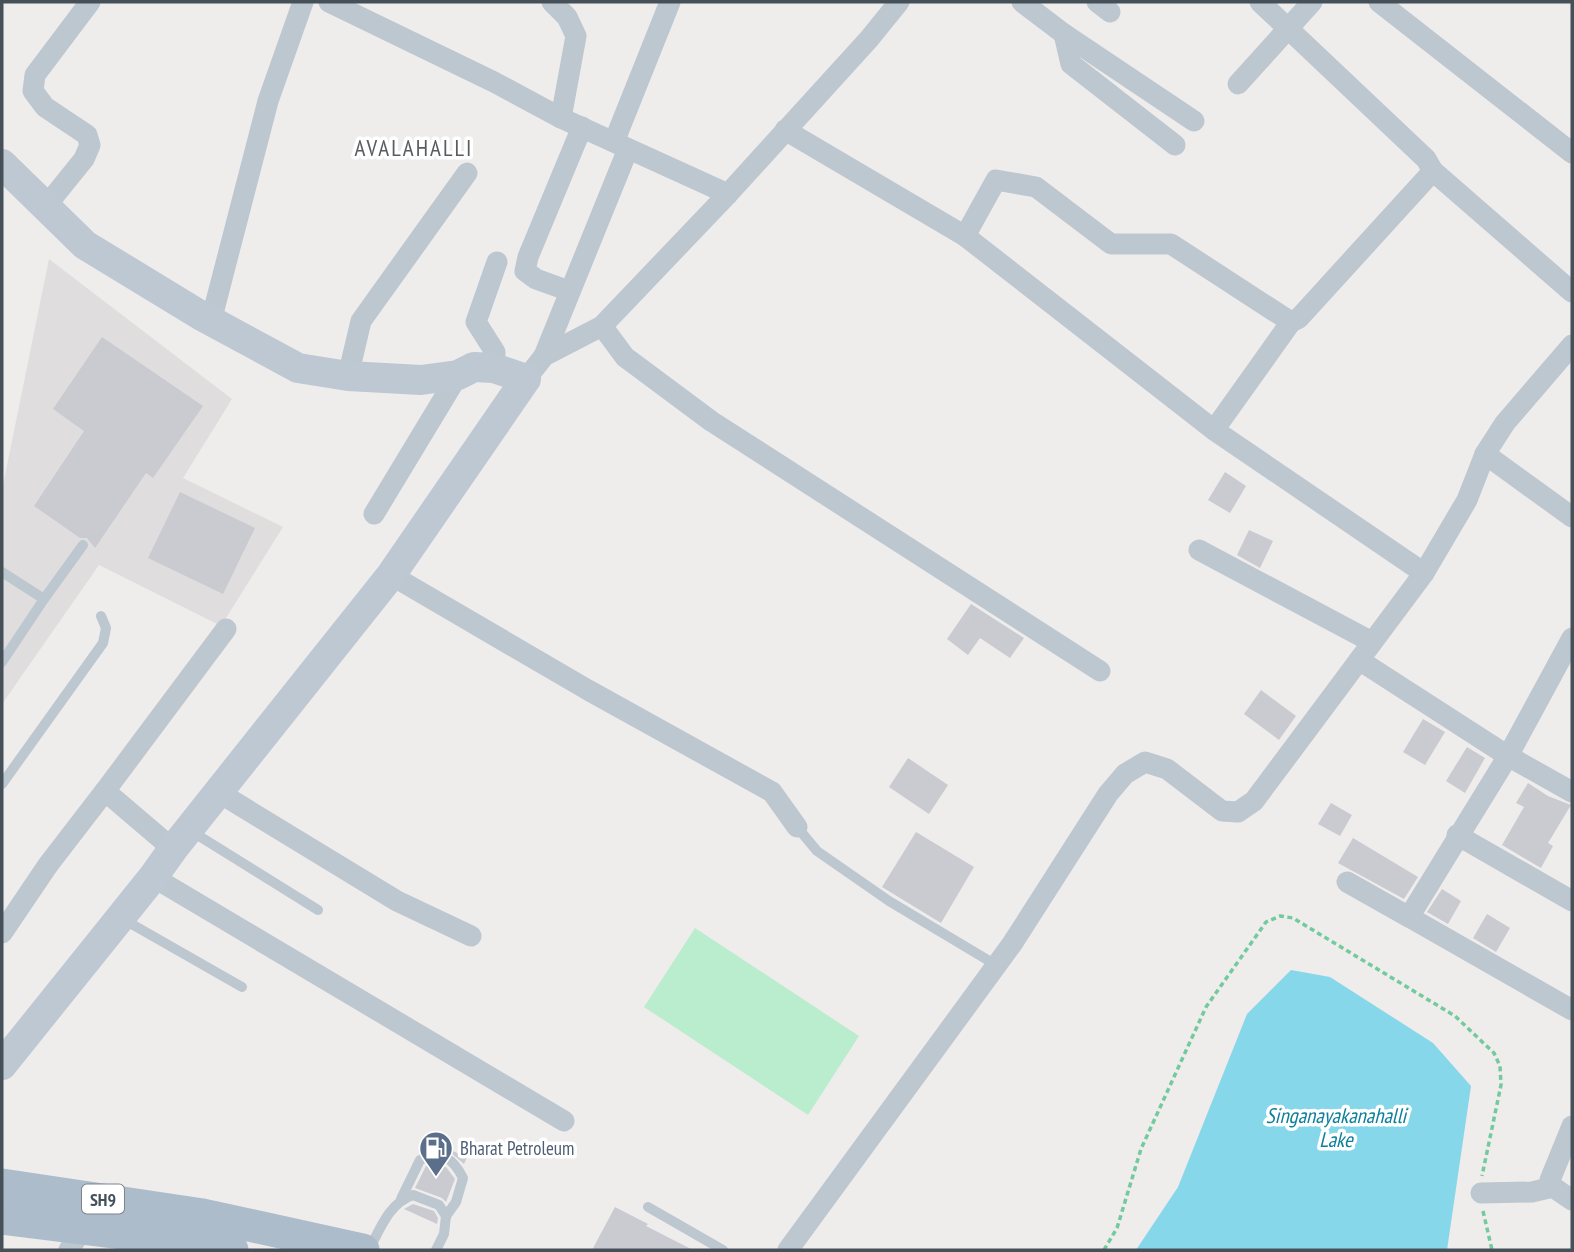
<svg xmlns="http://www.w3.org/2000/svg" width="1574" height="1252" font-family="'PT Sans Narrow',sans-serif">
  <rect width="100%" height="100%" fill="#efecec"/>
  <path fill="#e0ddde" d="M49,259l183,140 -49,79 100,49 -62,99 -122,-61 -97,139v-214z"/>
  <path fill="#baedcd" d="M695,928l164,108 -51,79 -164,-108z"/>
  <path fill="#87d7ea" d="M1291,970l39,7 103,66 38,43 -24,164h-311l42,-63 69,-173z"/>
  <g fill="#c9cbd1">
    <path d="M102,337l101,69 -50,72 -7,-5 -51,75 -8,-10h-7l-46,-32 50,-75 -31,-22z"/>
    <path d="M1225,472l21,14 -16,27 -22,-13z"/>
    <path d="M180,492l75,36 -32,66 -75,-36z"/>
    <path d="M1249,530l24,11 -13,27 -23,-13z"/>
    <path d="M971,604l53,34 -14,20 -30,-20 -12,17 -21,-16z"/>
    <path d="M1261,690l35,26 -17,24 -35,-26z"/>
    <path d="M1423,719l22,13 -20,33 -22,-13z"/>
    <path d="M1467,747l18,11 -20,35 -19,-12z"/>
    <path d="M908,758l40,27 -19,29 -40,-27z"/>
    <path d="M1528,783l20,13 23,9 -23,38 5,3 -12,22 -39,-23 22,-38 -8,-4z"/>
    <path d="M1331,803l21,12 -12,21 -22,-12z"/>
    <path d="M916,832l58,35 -33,56 -59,-36z"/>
    <path d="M1353,838l65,39 -14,22 -66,-36z"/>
    <path d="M1442,889l19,12 -13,23 -21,-12z"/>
    <path d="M1487,914l23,14 -14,24 -23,-14z"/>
    <path d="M431,1142l36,15 -3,7 -16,-14 -20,-1z"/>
    <path d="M435,1164l11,3 9,12 -9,23 -4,-4 -27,-10 11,-22z"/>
    <path d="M413,1204l21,7 4,7 -1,6 -33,-15z"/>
    <path d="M615,1207l33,17 -2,2 47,24h-101z"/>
  </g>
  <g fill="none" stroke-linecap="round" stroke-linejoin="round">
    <g stroke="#73ca9d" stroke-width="3.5" stroke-dasharray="5 3.5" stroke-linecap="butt">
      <path d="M1483,1211l9,39"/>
      <path d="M1104,1250l13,-22 24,-79 65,-142 60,-85 14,-6 13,2 162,98 39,37 6,13 1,19 -19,91"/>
    </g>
    <g stroke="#bdc7cf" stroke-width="10">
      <path d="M2,572l42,27 -42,63"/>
      <path d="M44,599l39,-54"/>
      <path d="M2,784l101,-141 3,-15 -5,-12"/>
      <path d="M797,827l20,24 72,50 107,64"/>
      <path d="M191,831l127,79"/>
      <path d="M121,918l121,69"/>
      <path d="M401,1199l19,-39c21,-10 33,-2 43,18l-7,24 -10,14"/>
      <path d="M648,1207l75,43"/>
      <path d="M369,1250c11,-21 20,-47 44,-55l26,10 7,11 -2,18 -8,16"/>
    </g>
    <g stroke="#bdc7cf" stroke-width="21">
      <path d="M329,2l165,80 67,36 167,76"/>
      <path d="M552,2l15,15 9,19 -15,82"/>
      <path d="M1022,2l42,32 130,87"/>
      <path d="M1097,2l13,10"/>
      <path d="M1260,2l166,157 7,12 139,121"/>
      <path d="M1379,2l193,151"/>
      <path d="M1064,34l7,30 104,81"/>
      <path d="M1238,84l74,-82"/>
      <path d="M785,130l180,106"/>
      <path d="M614,142l56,-140"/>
      <path d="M46,206l38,-47 6,-14 -3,-10 -42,-28 -12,-16 2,-16 55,-73"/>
      <path d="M569,291l-33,-12 -11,-8 3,-14 54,-130"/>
      <path d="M211,321l57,-220 35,-99"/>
      <path d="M602,326l23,31 86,64 389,250"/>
      <path d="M544,356l84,-207"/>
      <path d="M494,368l1,-16 -19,-30 21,-60"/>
      <path d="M348,376l13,-55 106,-148"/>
      <path d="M526,379l18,-23 58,-30 126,-132 141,-155 30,-37"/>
      <path d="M1214,430l77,-108"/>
      <path d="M1485,454l87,63"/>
      <path d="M374,514l84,-139"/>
      <path d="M1199,550l173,92"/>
      <path d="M1424,573l-210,-143 -249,-194 31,-56 40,7 75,57h60l120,78 8,-4 134,-147"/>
      <path d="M391,575l197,115 184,102 25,35"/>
      <path d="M1572,638l-64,118 -99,161 163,93"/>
      <path d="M1359,660l149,96 64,36"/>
      <path d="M105,791l121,-162"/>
      <path d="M218,792l179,109 74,35"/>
      <path d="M1457,835l115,66"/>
      <path d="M153,877l411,244"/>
      <path d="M1347,882l62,35"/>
      <path d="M2,933l46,-68 57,-74 68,58"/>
      <path d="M1572,1126l-22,54 3,7 19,13"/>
      <path d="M1481,1193l51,-1 21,-5"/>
      <path d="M69,1250l14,-22"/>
      <path d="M788,1250l224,-306 96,-150 17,-20 20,-12 22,7 55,42 16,1 16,-11 170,-228 43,-73 18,-46 20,-31 67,-78"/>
    </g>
    <path stroke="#bdc8d3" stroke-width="30" d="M2,164l83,81 115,70 98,53 50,8 73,4 37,-5 16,-8 20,1 32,11 -135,196 -218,274 -20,28 -151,188"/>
    <g stroke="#acbccb" stroke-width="33">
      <path d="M2,1185l201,30 160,35"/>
      <path d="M2,1218l144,18 86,14"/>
    </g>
  </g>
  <defs>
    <g id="fuel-pin" transform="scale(1.75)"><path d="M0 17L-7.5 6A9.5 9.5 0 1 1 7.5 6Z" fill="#5c6f8a" stroke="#fff"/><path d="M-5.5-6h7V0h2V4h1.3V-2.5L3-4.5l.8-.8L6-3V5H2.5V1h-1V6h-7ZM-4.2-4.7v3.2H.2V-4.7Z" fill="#fff"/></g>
  </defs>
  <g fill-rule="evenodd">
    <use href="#fuel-pin" x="436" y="1148"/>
  </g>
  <g text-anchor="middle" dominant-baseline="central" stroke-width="7" stroke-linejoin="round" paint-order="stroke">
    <rect fill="#fff" stroke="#7d848b" stroke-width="2" x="82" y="1184.5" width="42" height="29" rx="5"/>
    <g font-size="18" font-weight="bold" fill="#455059">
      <text x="103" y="1199">SH9</text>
    </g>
    <g font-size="19" fill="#4e5e75" stroke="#fff" text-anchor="start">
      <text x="460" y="1148">Bharat Petroleum</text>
    </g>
    <g font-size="21" font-style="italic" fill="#0e809c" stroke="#fff">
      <text x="1336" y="1115">Singanayakanahalli<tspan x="1336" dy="24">Lake</tspan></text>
    </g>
    <g font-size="23" letter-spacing="2" fill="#595d61" stroke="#fff">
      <text x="414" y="147">AVALAHALLI</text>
    </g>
  </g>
  <rect width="1574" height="1252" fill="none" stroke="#455059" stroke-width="7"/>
</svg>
